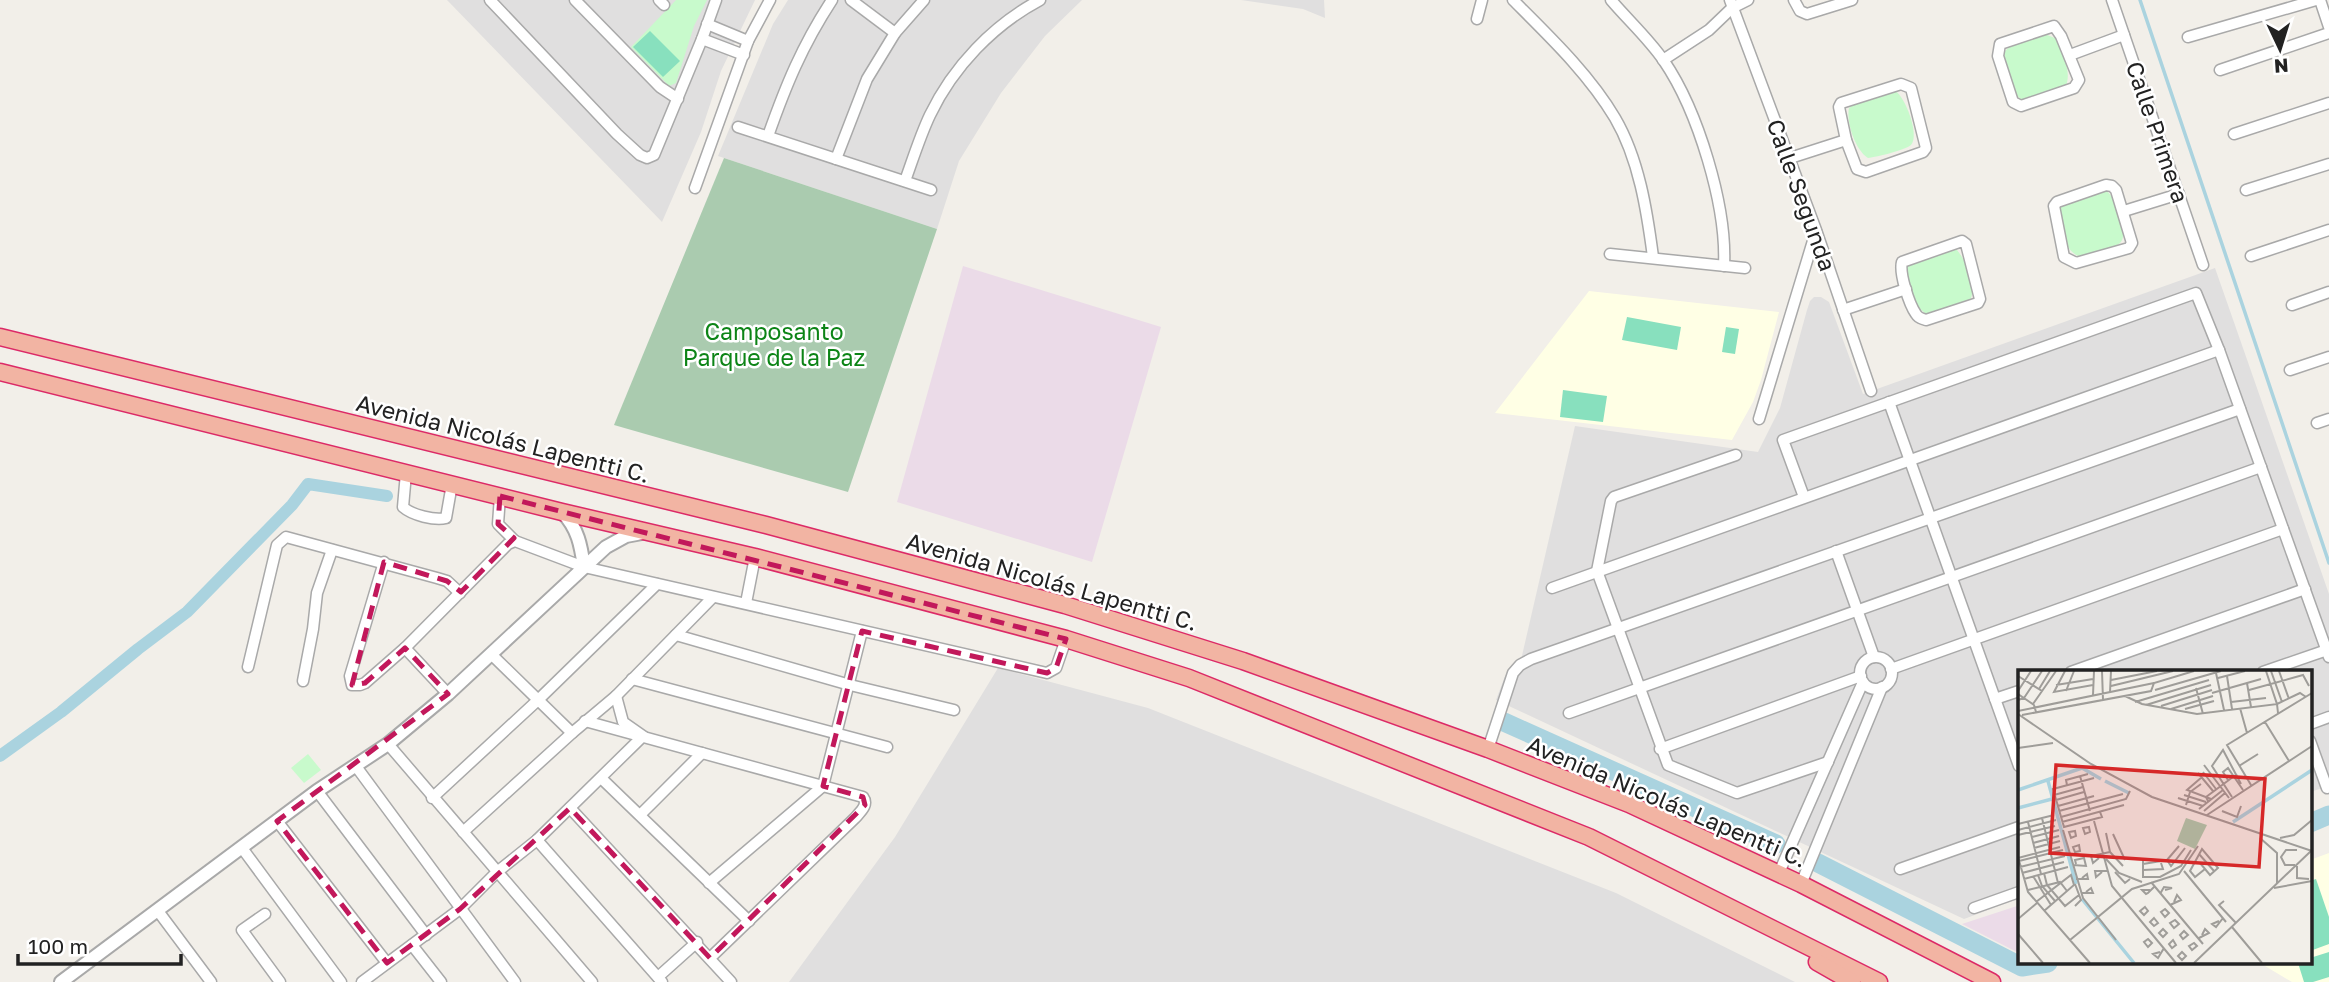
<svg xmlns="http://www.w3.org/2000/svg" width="2329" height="982" font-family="'Golos Text',sans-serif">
  <rect width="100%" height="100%" fill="#f2efe9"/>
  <g fill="#e0dfdf">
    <path d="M447,0h308l-34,71 -20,61 -39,90z"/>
    <path d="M788,0h294l-37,36 -44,57 -42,68 -22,68 -219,-73 55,-132z"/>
    <path d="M1241,0h83l1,18 -22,-9z"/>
    <path d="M2215,268l114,326v192l-19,6v-120h-291v230l-4,-2 -51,19 -468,-219 9,-24 16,-16 54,-234 183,26 22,-44 27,-98 3,-9 4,-4h7l8,5 34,92z"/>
    <path d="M998,668l150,40 468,185 179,89h-1006l106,-145z"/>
  </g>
  <g fill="#ebdbe8">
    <path d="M963,266l198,61 -69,235 -195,-60z"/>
    <path d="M2017,906l2,47 -57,-29z"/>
  </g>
  <g fill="#ffffe5">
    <path d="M1589,291l190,21 -18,68 -8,22 -21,38 -237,-27z"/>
    <path d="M2329,853v129h-37l-32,-19h50v-103z"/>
  </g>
  <path fill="#aacbaf" d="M724,158l213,71 -89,263 -234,-67z"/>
  <g fill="#c8facc">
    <path d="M676,0h31l-13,26 -18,57 -7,3 -38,-39z"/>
    <path d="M2045,34l12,5c5,15 16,33 8,49l-42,13 -9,-8 -12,-37c6,-14 29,-17 43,-22z"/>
    <path d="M1895,91c10,5 25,44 16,54 -6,5 -34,12 -43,13 -13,-8 -22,-36 -19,-50l5,-4z"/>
    <path d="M2104,189c11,5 26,45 16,54 -7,6 -34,13 -42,13 -15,-7 -21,-34 -20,-49l5,-5z"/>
    <path d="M1953,247c11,5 26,45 16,54 -6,6 -34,13 -42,13 -14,-7 -22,-35 -20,-49z"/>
    <path d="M308,754l13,16 -17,13 -13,-15z"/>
  </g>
  <g fill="#88e0be">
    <path d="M650,31l30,30 -17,16 -30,-30z"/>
    <path d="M1627,317l54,10 -4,23 -55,-10z"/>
    <path d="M1726,327l13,2 -4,25 -13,-2z"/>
    <path d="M1563,390l44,6 -4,26 -43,-5z"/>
    <path d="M2316,879l13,38v27l-19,7v-70z"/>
    <path d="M2329,952v25l-16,5h-9l-6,-19h12v-5z"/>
  </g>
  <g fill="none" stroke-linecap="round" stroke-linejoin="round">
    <path stroke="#aad3df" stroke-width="3.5" d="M2140,0l189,563"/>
    <path stroke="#aad3df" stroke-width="12" d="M0,756l61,-44 77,-63 49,-37 105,-107 16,-21 79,12"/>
    <g stroke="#aad3df" stroke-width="19">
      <path d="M1504,722l272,122"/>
      <path d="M2310,823l19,-8"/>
      <path d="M1818,863l204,104 26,-4"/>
    </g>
    <g stroke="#a9a9a9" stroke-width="13">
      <g id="minor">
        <path d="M490,0l127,134 23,21 7,3 7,-3 48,-116 14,-39"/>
        <path d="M575,0l85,87 18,12"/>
        <path d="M659,0l5,5"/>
        <path d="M851,0l44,33"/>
        <path d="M1513,0c36,36 76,74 102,118 24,41 32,93 38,139"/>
        <path d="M1611,0c17,20 38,39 53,61 34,50 63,145 60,205"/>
        <path d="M1730,0l86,230 55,161"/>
        <path d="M1794,0l6,11 7,3 45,-14"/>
        <path d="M2112,0l91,265"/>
        <path d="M2320,0l9,27"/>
        <path d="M1477,19l5,-19"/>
        <path d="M707,24l41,17"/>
        <path d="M2054,26l7,10 18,44 -5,8 -53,18 -8,-4 -15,-46 2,-12z"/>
        <path d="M2188,37l128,-37"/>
        <path d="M702,39l42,16"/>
        <path d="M2070,55l54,-20"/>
        <path d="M1663,60l46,-30 23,-22 16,-8"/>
        <path d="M2220,70l109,-37"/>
        <path d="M1901,84l10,4 15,60 -3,4 -57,20 -9,-3 -11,-29 -7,-33 2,-4z"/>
        <path d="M738,127l193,63"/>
        <path d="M2234,134l95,-31"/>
        <path d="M768,136c18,-51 34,-90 64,-136"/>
        <path d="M1790,158l56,-18"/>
        <path d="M836,159l31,-80 28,-46 29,-33"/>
        <path d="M905,181c8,-22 15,-45 25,-66 23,-48 63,-90 110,-115"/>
        <path d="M2106,185l6,1 4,4 16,53 -3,5 -53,15 -12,-6 -10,-51 3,-4z"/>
        <path d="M695,188l53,-147 22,-41"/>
        <path d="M2246,190l83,-26"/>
        <path d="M2124,211l55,-17"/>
        <path d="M1962,241l4,3 14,55 -2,4 -52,17c-5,-2 -7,-1 -10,-6 -7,-10 -17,-41 -14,-52z"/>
        <path d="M1610,254l135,14"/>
        <path d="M2251,256l78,-26"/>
        <path d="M2292,305l37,-13"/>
        <path d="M1843,310l63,-21"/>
        <path d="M2290,370l39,-13"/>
        <path d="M1889,402l130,364"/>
        <path d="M1759,419l57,-188"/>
        <path d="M2317,423l12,-4"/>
        <path d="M1736,455l-122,42 -3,4 -14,70 71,194 69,28 91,-31"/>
        <path d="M406,473l-3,34c9,8 32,14 43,11l6,-34"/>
        <path d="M500,496l-2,28 17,17"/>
        <path d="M1804,497l-21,-57 413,-147 23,57 110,307"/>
        <path d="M1836,551l38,106"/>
        <path d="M384,562l-34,114 2,9h8l5,-2 40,-35 103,-104 7,-3 69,26 463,106 9,-5 10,-29"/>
        <path d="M1552,588l667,-238"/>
        <path d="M746,603l9,-46"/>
        <path d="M676,635l174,50 104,25"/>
        <path d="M405,648l43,46"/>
        <path d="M492,655l80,78"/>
        <circle cx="1876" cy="673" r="16"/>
        <path d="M248,667l29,-122 9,-8 151,41 10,3 13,12"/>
        <path d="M1891,669l392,-140"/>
        <path d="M2071,672l234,-83"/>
        <path d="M2263,672l64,-22"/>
        <path d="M632,679l255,68"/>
        <path d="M303,681l10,-52 4,-36 15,-43"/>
        <path d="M1995,699l24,-8"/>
        <path d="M1569,713l692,-246"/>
        <path d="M585,721l278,76c6,8 -3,15 -8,21l-145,140"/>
        <path d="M2310,724l19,-7"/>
        <path d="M2310,741l17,47"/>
        <path d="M388,744l204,238"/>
        <path d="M1488,749l25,-76 7,-8 11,-6 709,-250"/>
        <path d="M1660,749l201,-73"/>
        <path d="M355,765l160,217"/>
        <path d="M601,778l148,143"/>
        <path d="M317,791l109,144"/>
        <path d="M432,798l106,-98 119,-116"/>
        <path d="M570,808l161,174"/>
        <path d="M640,815l62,-62"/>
        <path d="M277,821l110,142"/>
        <path d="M463,832l109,-99 44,-37 97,-99"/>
        <path d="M537,840l125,142"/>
        <path d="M242,848l99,134"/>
        <path d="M1900,869l119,-42"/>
        <path d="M1778,875l85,-193"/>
        <path d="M709,883l114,-97 39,-155"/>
        <path d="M1801,884l81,-197"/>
        <path d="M1974,908l45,-16"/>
        <path d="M158,911l53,71"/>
        <path d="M265,914l-23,16 38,52"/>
        <path d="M412,945l29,37"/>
        <path d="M658,977l39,-35"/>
        <path d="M362,982l98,-73 37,-37 40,-32 106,-104 -20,-14 -7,-26"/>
      </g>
    </g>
    <g stroke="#a9a9a9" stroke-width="16">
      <g id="tertiary">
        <path d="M562,512c16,16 19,34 22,55"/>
        <path d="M61,982l256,-191 71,-47 60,-50 158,-147 20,-11 16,-3"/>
      </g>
    </g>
    <g stroke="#dc2a67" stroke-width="19">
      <g id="trunk">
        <path d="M0,337l766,188 299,80 178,56 245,88 141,55 172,80 191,98"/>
        <path d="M0,372l562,140 193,45 311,82 123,39 400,159 290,145"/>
        <path d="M1817,962l35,20"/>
      </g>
    </g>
    <use href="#minor" stroke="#fff" stroke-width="10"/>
    <use href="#tertiary" stroke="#fff" stroke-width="12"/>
    <use href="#trunk" stroke="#f2b4a3" stroke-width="16"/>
  </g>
  <path fill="none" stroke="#c2185b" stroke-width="5" stroke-dasharray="14 9" stroke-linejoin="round" d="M500,496l566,143 -10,29 -9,5 -185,-42 -39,155 40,11 2,8 -155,153 -140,-150 -110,101 -73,54 -110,-142 171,-127 -43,-46 -40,35 -13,2 32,-123 63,19 14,11 53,-54 -16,-14z"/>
  <g text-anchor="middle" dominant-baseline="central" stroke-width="5" stroke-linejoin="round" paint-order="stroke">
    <g font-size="23" fill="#222" stroke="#fff">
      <text transform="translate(2158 132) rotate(71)">Calle Primera</text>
      <text transform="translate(1802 195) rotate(70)">Calle Segunda</text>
      <text transform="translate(503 438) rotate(14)">Avenida Nicolás Lapentti C.</text>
      <text transform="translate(1052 581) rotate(16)">Avenida Nicolás Lapentti C.</text>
      <text transform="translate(1667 801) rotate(23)">Avenida Nicolás Lapentti C.</text>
    </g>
    <g font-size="23" fill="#0c8416" stroke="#fff">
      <text x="774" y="331">Camposanto<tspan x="774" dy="26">Parque de la Paz</tspan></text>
    </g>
  </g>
  <g transform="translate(2018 670)">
    <rect width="294" height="294" fill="#f2efe9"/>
    <path d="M168,148l21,7 -12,24 -18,-8z" fill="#aacbaf"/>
    <path fill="none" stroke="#aad3df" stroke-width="3.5" d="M30,111l28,103M87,111l24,12M0,120l64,-22 19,11M0,138l34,-9M215,152l79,-52M64,229l52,64"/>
    <path fill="none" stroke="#9f9d99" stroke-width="2" d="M47,1l-11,21 39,-7M84,1l1,29M248,1l11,33 23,-11 6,4M253,1l11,31M261,1l10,28M198,3l8,37M0,6l24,15M209,6l5,33M200,8l27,-7M93,10l46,-9M229,13l4,24M38,15l37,-6M93,16l62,-15M178,18l7,26M21,19l11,-18M137,20l66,-19M231,20l54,-15 6,11M0,21l13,-20M48,21l8,-20M92,22l1,-21M194,23l49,-14M0,24l16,11 2,7M75,25l1,-24M107,26l17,8 55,10 80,-10 1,9M0,30l6,-2 18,-27M117,32l74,-22M213,32l35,-4M15,34l23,-33M128,35l65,-20M143,36l51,-16M222,38l7,25M153,39l42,-13M167,39l29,-8M0,41l136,-28M0,44l73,50 61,33 160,54M4,45l129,-24 3,-8 40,-12M247,52l24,39M0,78l35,-5M186,95l25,33M221,96l19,-12M185,102l13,17M180,103l15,18M62,106l10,35M184,107l-15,13 24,9M76,108l-41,11 11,38 38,-10 -2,-5M210,110l-5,-8 5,-4 15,22M49,115l-1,-5 22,-6M233,115l-24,-40 85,-52M36,125l29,-8M166,125l22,7M214,127l-20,-31 11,-16 18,34M160,128l25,8M38,130l28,-8M190,131l-2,-4 31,-23M168,135l4,-13 11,-8M40,136l36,-10M181,139l24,-19M41,141l64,-17M186,141l21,-18M204,141l15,6 4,-11M189,145l105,-69M43,147l65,-18 4,-8M24,148l16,65M76,151l18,65 64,77M10,152l13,52M44,152l62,-17M0,154l36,-9M71,157l1,5 -5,2 -2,-6zM0,160l38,-10M45,160l20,68 33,42M57,161l1,5 -5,2 -2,-6zM88,163l4,19 13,14M95,164l12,26M0,165l37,-9M14,167l27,-7M242,168l17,15v30M262,168l14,-3 18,-15M15,173l26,-7M61,175l1,6 -5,1 -2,-5zM16,178l26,-7M181,184l15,17M0,187l10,35 62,71M0,188l42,-11M81,188l-6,5 -2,-7 19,-4M88,189l13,14 23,9M125,190v17h17l21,-11 10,-16M149,190l4,6 14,-18M1,191l44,-11M182,193l10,12 8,-7 -16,-19 -12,22 5,6 10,-8M125,194l24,-4 12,-14M55,195l13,1 -2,-8 -9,2 1,4M277,195h-10l-4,-8 5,-7h11M279,196v12l12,1M2,197l45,-11M125,200l20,-1 -2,-6M166,201l42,51M84,202l-6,5 -1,-6h12M97,202l10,11 5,-4M4,203l42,-11M26,203l3,12 18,21 14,-11M20,205l4,11 13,15M15,206l18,29M6,209l44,-12M58,209h12l-1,-5 -5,4M133,212l52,62M57,214l6,16 -6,6M256,218l38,-7M10,220l32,-8 7,9M132,220h-8l4,4 2,-1 7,-7M63,223h12l-2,-5 -5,4M142,224l4,-7 8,1 -7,2M206,231l-5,4 17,18M18,232l35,-27 3,10 -30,26M152,235l11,-5 -4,-5 -3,7M127,237l3,4 -4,4 -4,-4zM147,239l4,4 -4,4 -4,-5zM136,248l4,5 -4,3 -4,-4zM0,249l19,-16M157,250l4,4 -5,4 -4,-5zM201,251l-7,3 4,3 7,-9M214,257l30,36M145,259l4,4 -4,4 -4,-4zM166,261l4,4 -5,4 -3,-4zM0,264l25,29M181,268l10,-5 -4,-4 -3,6M130,269l4,4 -4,4 -4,-5zM52,270l62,-51 47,-15 19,-28M155,270l3,5 -4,3 -3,-4zM176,273l3,3 -5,4 -3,-4zM142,282l-7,2 5,4 6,-10M164,282l4,4 -4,4 -4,-4zM176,293l118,-113"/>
    <path fill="#d62828" fill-opacity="0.15" stroke="#d62828" stroke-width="3.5" d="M38,95l209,14 -6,88 -209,-14z"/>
    <rect width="294" height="294" fill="none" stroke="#222" stroke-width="3.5"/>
  </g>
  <g transform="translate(2280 49) rotate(176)" stroke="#ffffff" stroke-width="5" paint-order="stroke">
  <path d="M0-5L12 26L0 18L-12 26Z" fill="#222222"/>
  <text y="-10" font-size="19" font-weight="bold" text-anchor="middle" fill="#222222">N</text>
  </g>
  <path d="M18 954v10h163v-10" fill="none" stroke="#222222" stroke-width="3.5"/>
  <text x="28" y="954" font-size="21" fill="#222222" stroke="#ffffff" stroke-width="5" paint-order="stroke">100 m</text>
</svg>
